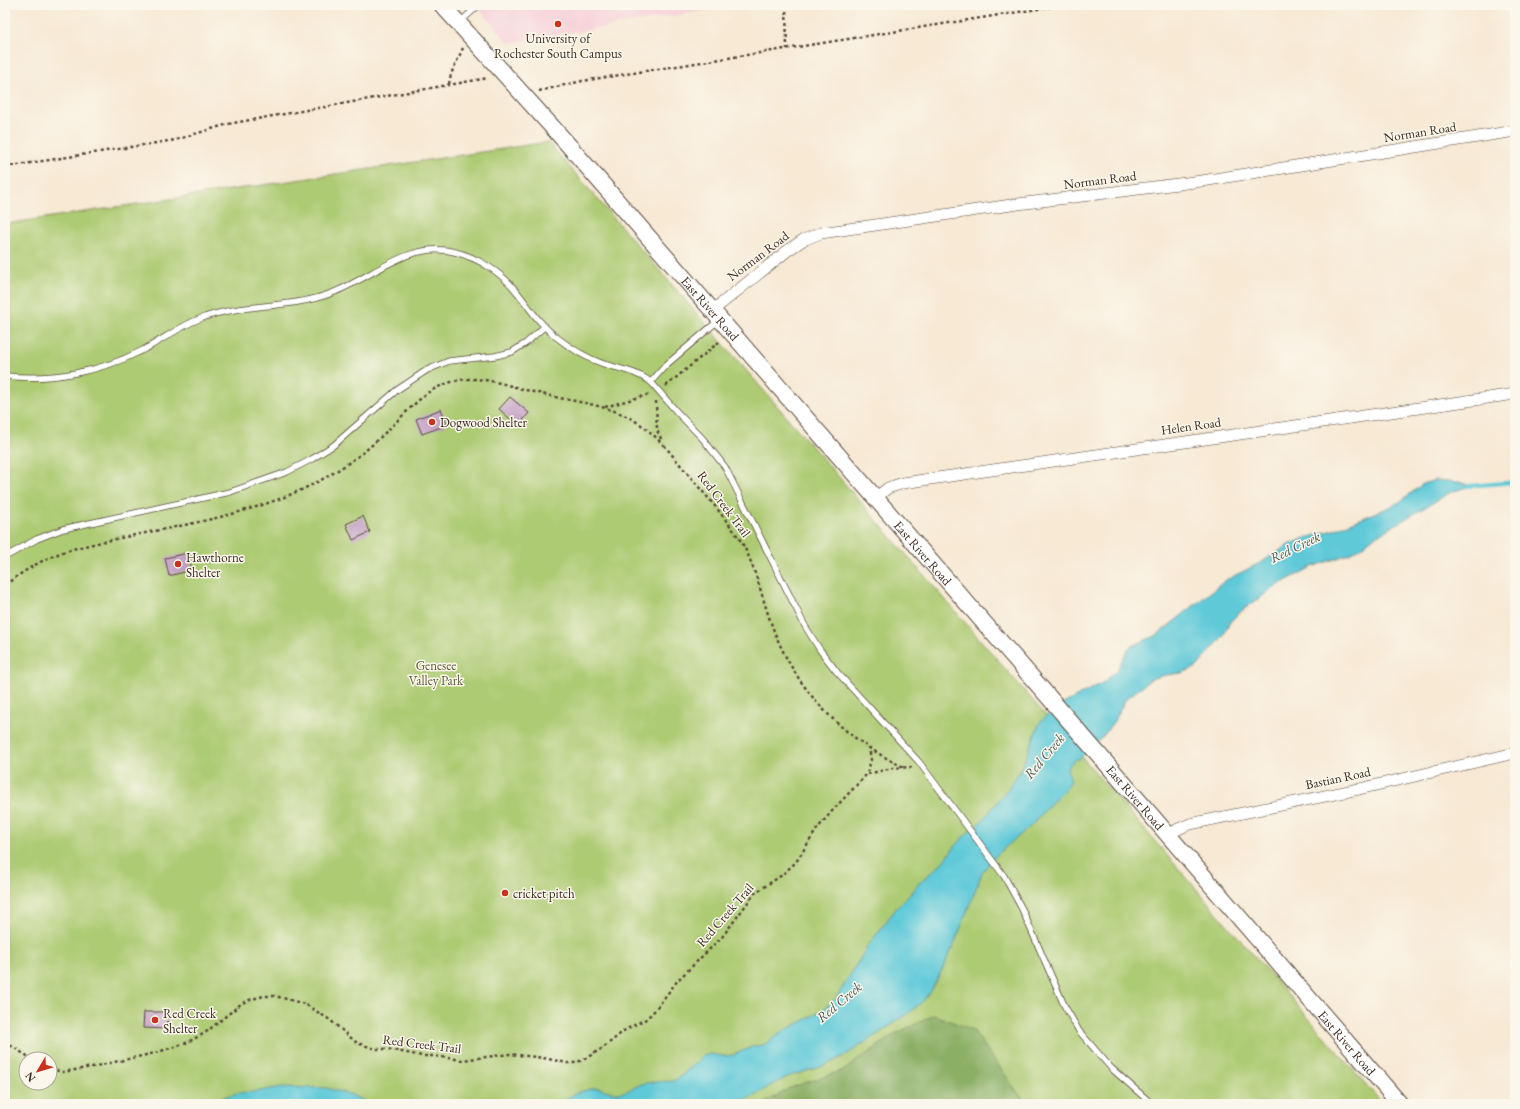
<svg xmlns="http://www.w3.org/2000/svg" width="1520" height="1109" font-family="'EB Garamond',serif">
  <rect width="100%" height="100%" fill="#fbf7ec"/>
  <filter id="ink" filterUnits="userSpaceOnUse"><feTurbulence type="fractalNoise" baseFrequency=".025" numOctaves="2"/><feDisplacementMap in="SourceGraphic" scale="8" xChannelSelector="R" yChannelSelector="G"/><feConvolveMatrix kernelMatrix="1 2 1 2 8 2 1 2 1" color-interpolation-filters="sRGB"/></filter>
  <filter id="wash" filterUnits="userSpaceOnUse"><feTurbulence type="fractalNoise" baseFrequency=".012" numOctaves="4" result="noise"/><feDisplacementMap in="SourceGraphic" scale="16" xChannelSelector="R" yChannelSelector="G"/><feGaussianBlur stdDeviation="0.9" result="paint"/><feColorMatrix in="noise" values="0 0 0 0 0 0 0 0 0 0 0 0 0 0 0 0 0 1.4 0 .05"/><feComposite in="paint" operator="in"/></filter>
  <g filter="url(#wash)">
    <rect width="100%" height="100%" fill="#f7e9d4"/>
    <path fill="#f6cfd9" d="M476,5h262l-229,38z"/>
    <path fill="#adcb73" stroke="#747a48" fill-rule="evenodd" d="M548,142l835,962h-1378v-880zM26,1059h24v24h-24z"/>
    <path fill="#8aaf65" stroke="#626c42" d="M934,1015l39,15 53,74h-263l27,-16 54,-18 51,-36z"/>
    <g fill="#5ec9d8" stroke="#4c7a7b">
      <path d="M1435,480l24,2 12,4 -20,6 -80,47 -9,8 -13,7 -37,13 -34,18 -38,27 -10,10 -7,14 -26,31 -15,6 -17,2 -14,4 -26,21 -9,18 -15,21 -22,20h-4l-8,9 4,13c-5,9 -13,14 -19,21 -7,7 -12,15 -19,22 -17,16 -38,28 -51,49l-28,72 -11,23 -12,23 -8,10 -15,13 -62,41 -22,11 -34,10 -20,10 -14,9 -20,9h-235l21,-3 20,3 22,-5 16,-7 10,-3 8,-1 17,5 9,-1 18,-8 10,-2 22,-1 7,-5 22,-20 7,-2 14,2 9,-1 21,-9 10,-1 19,-14 30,-15 12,-8 11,-10 33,-54 26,-34 27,-30 17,-14 26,-31 17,-14 24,-30 14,-20 20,-49 14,-13 50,-27 13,-12 6,-12 7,-11 27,-12 69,-55 36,-18 28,-18 16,-6 27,-8 57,-23 11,-6 22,-17z"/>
      <path d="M282,1087l44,1 26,7 18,9h-171l39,-11 22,-2z"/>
    </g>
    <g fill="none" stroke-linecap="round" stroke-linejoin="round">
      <path stroke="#5ec9d8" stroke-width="4" d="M1468,486l47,-4"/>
    </g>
    <g id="blocks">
      <g fill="#be98c1">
        <path d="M510,397l19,16 -11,13 -19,-17z"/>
        <path d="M441,409l6,16 -25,9 -6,-15z"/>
        <path d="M363,516l7,16 -17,8 -7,-16z"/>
        <path d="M188,553l4,17 -23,6 -4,-18z"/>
        <path d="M144,1012h24l-1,17 -24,-1z"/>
      </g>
    </g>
  </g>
  <g filter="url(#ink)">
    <use href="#blocks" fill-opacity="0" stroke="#574739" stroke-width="1"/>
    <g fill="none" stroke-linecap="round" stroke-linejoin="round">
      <g stroke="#574739" stroke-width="7">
        <g id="lane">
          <path d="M459,23l20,-18"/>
          <path d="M5,376c46,5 95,-4 136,-25 22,-11 41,-27 64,-34 41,-14 86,-8 127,-24 40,-15 77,-53 123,-41 24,6 47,21 62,40 12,15 22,32 38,44 14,11 29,21 46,27 18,6 35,8 50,19l15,-17 53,-45"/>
          <path d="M651,382l25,29 27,28 22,28 80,159 15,24 17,22 82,90 85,114 18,33 42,96 15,26 32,37 41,36"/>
          <path d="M5,557l32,-18 26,-10 167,-37 57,-20 25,-13 22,-14 63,-55 30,-20 22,-9 46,-5 17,-4 14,-9 18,-16"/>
        </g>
      </g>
      <g stroke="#574739" stroke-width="12">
        <g id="street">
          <path d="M712,311l75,-60 16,-11 18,-7 197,-29 184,-23 313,-50"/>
          <path d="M875,498l13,-10 15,-5 612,-89"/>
          <path d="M1169,835l9,-6 12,-5 169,-35 156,-36"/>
        </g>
      </g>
      <g stroke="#574739" stroke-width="18">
        <g id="secondary">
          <path id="s1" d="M442,5l122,135 542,623 294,341"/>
        </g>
      </g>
      <g stroke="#574739" stroke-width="2.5" stroke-dasharray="3 3" stroke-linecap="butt">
        <path d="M786,5l1,44"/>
        <path d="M449,84l2,-10 12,-26"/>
        <path d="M539,91l43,-10 481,-76"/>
        <path d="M5,167l170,-27 53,-16 260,-46"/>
        <path d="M666,386l53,-44"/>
        <path d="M656,401l1,29 5,11"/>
        <path d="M605,407l45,-13"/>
        <path d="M664,445c17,21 34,41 51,61 9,12 19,24 27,37 15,27 21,60 32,88 25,63 71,109 132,137"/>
        <path d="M5,585c20,-15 39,-27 64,-35 89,-24 189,-29 269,-80 12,-8 24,-16 34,-25 19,-17 36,-36 55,-52 12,-7 26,-13 40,-14 24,-1 48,9 71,14 50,13 89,10 126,53"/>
        <path d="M868,774l24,-6 20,-1"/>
        <path d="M5,1042l27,17"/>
        <path d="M50,1069l13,3 29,-5 63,-14 31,-10 19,-10 37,-30 10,-4 12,-3h11l30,8 25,16 27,23 19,6h11l35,7h12l28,4 48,-6 34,4 23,5h7l9,-3 20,-12 22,-18 21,-11 9,-9 23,-30 44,-43 33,-44 27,-18 14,-13 21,-33 16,-19 34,-36 4,-14 -2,-13"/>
      </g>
      <use href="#lane" stroke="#fff" stroke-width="5.5"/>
      <use href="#street" stroke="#fff" stroke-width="11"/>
      <use href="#secondary" stroke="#fff" stroke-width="16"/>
    </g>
  </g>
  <g fill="#c8321e" stroke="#fbf7ec" stroke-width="1.5">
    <circle cx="558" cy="24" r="4"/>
    <circle cx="432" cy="422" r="4"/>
    <circle cx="178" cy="564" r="4"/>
    <circle cx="505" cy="893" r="4"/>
    <circle cx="155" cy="1020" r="4"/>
  </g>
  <g text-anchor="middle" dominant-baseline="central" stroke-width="3" stroke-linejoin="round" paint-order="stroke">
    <g font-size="13" fill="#3b2a1e" stroke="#fbf7ec" text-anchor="start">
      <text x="558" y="38" text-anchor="middle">University of<tspan x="558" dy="15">Rochester South Campus</tspan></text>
      <text x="440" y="422">Dogwood Shelter</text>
      <text x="186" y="557">Hawthorne<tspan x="186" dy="15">Shelter</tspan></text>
      <text x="513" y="893">cricket pitch</text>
      <text x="163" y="1013">Red Creek<tspan x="163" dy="15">Shelter</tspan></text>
    </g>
    <g font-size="13" fill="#3b2a1e" stroke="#fbf7ec">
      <text transform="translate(1420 132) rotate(-9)">Norman Road</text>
      <text transform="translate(1100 180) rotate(-7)">Norman Road</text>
      <text transform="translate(758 256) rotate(-37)">Norman Road</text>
      <text stroke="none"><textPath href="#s1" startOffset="405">East River Road</textPath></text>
      <text transform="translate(1191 426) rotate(-8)">Helen Road</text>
      <text transform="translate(724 504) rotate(53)">Red Creek Trail</text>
      <text stroke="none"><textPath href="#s1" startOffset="729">East River Road</textPath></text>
      <text transform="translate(1338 778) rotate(-12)">Bastian Road</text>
      <text stroke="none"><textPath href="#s1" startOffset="1053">East River Road</textPath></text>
      <text transform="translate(725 915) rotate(-49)">Red Creek Trail</text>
      <text stroke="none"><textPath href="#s1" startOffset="1377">East River Road</textPath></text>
      <text transform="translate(422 1044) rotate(7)">Red Creek Trail</text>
    </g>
    <g font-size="13" fill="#5d5a38" stroke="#fbf7ec">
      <text x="436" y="665">Genesee<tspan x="436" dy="15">Valley Park</tspan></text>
    </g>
    <g font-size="14" font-style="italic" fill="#465a56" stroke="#fbf7ec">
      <text transform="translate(1295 547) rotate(-26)">Red Creek</text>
      <text transform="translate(1044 756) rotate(-50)">Red Creek</text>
      <text transform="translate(839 1002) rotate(-40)">Red Creek</text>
    </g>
  </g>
  <rect width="1520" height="1109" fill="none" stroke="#fbf7ec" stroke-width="20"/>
  <g transform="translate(38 1071) rotate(232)"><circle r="19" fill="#fbf7ec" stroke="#aea59a"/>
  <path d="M0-3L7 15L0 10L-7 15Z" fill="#c8321e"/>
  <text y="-6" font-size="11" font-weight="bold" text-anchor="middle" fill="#3b2a1e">N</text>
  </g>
</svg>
